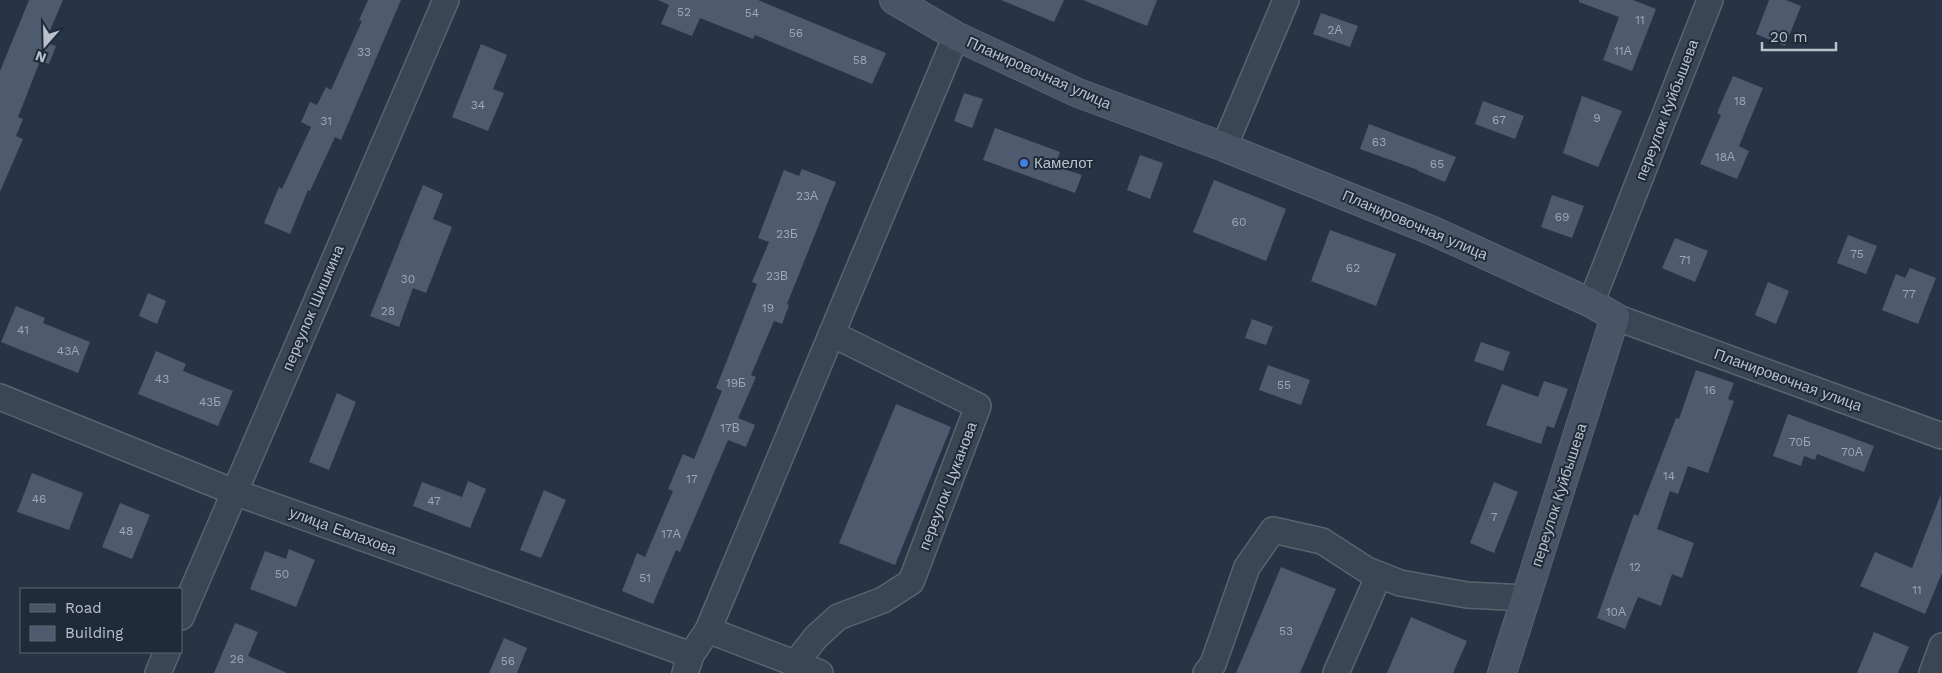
<svg xmlns="http://www.w3.org/2000/svg" width="1942" height="673" font-family="'Work Sans',sans-serif">
  <rect width="100%" height="100%" fill="#273445"/>
  <g fill="#4e5b6e">
    <path d="M29,0h34l-18,42 11,4 -7,18 -9,-3 -22,56 5,2 -7,17 7,3 -23,53v-121z"/>
    <path d="M368,0h33l-60,140 -6,-3 -25,54 -2,-1 -18,44 -26,-11 15,-36 3,2 29,-62 -10,-5 9,-20 7,3 9,-18 5,3 31,-69 -3,-1z"/>
    <path d="M658,0h100l128,53 -14,31 -117,-49 -2,4 -53,-21 -8,18 -31,-12 8,-19z"/>
    <path d="M1001,0h63l-10,22z"/>
    <path d="M1083,0h74l-10,26z"/>
    <path d="M1579,0h54l23,9 -24,62 -29,-11 16,-43 -40,-15z"/>
    <path d="M1769,0h17l15,6 -16,40 -29,-12z"/>
    <path d="M1321,13l37,13 -8,21 -37,-13z"/>
    <path d="M481,44l26,11 -14,34 11,4 -16,38 -36,-14z"/>
    <path d="M1733,76l30,12 -24,58 10,5 -12,28 -37,-15 21,-49 -4,-2z"/>
    <path d="M964,93l19,6 -11,29 -18,-7z"/>
    <path d="M1582,96l40,15 -24,56 -35,-14z"/>
    <path d="M1483,101l41,15 -9,23 -40,-15z"/>
    <path d="M1369,124l87,33 -11,25 -27,-11v-1l-58,-21z"/>
    <path d="M995,128l65,24 -5,14 27,9 -7,18 -92,-33z"/>
    <path d="M1140,155l23,8 -13,36 -23,-9z"/>
    <path d="M802,169l34,13 -49,122 2,1 -7,19 -8,-3 -23,54 5,2 -18,41 17,7 -9,22 -18,-7 -48,112 -4,-2 -23,54 -31,-13 15,-38 8,4 28,-66 -5,-2 15,-35 11,5 28,-68 -6,-3 41,-104 -5,-2 17,-40 -11,-4 26,-68 15,6z"/>
    <path d="M1214,180l72,29 -20,52 -73,-29z"/>
    <path d="M423,185l20,9 -10,25 19,8 -26,66 -13,-5 -14,39 -29,-11z"/>
    <path d="M1552,195l32,11 -12,32 -31,-11z"/>
    <path d="M1330,230l66,24 -20,52 -65,-25z"/>
    <path d="M1848,235l29,11 -11,28 -29,-11z"/>
    <path d="M1675,238l33,13 -13,31 -33,-14z"/>
    <path d="M1910,268l26,10 -18,46 -36,-14 14,-36 9,4z"/>
    <path d="M1768,282l21,9 -13,33 -21,-9z"/>
    <path d="M148,293l18,8 -9,23 -18,-8z"/>
    <path d="M16,306l29,12 -2,5 47,19 -12,31 -77,-31z"/>
    <path d="M1252,319l21,8 -7,18 -21,-7z"/>
    <path d="M1481,342l29,10 -7,19 -29,-10z"/>
    <path d="M156,351l30,13 -3,7 50,20 -15,35 -80,-32z"/>
    <path d="M1268,365l42,15 -9,25 -42,-15z"/>
    <path d="M1696,370l38,13 -6,16 6,2 -26,72 -20,-7 -10,28 -8,-3 -13,38 37,14 -12,35 -10,-4 -11,32 -23,-9 -13,32 -28,-11 37,-104 4,2 38,-98 3,1z"/>
    <path d="M1544,381l24,8 -14,39 -7,-2 -6,18 -55,-19 16,-41 36,13z"/>
    <path d="M337,393l19,9 -27,68 -20,-8z"/>
    <path d="M896,404l55,23 -56,138 -56,-22z"/>
    <path d="M1788,414l86,32 -10,26 -47,-18 -2,6 -11,-4 -3,10 -28,-10z"/>
    <path d="M32,473l51,20 -14,37 -52,-18z"/>
    <path d="M468,481l18,8 -16,39 -57,-22 9,-24 40,15z"/>
    <path d="M1494,482l24,10 -24,61 -24,-10z"/>
    <path d="M544,490l22,10 -25,58 -21,-8z"/>
    <path d="M1941,494l1,79 -17,41 -65,-28 15,-34 37,16z"/>
    <path d="M120,503l30,12 -18,44 -30,-12z"/>
    <path d="M289,549l26,11 -19,47 -46,-18 15,-38 21,8z"/>
    <path d="M1281,567l55,22 -36,84h-64z"/>
    <path d="M1411,617l56,24 -14,32h-66z"/>
    <path d="M235,623l23,9 -10,24 39,17h-73z"/>
    <path d="M1874,632l35,15 -11,26h-41z"/>
    <path d="M504,638l23,10 -10,25h-28z"/>
  </g>
  <g fill="none" stroke-linecap="round" stroke-linejoin="round">
    <g stroke="#5a6471" stroke-width="28">
      <g id="minor">
        <path d="M1224,147l62,-147"/>
        <path d="M1591,303l119,-303"/>
        <path d="M1615,317l327,119"/>
        <path d="M0,397l234,95 457,163"/>
        <path d="M181,617l265,-617"/>
        <path d="M708,630l112,43"/>
        <path d="M795,664l21,-27 22,-20 45,-17 28,-18 67,-176 -146,-72"/>
        <path d="M158,673l9,-21"/>
        <path d="M685,673l6,-18 17,-25 248,-594"/>
        <path d="M1206,673l7,-9 34,-97 26,-37 49,11 45,29 33,13 67,12 59,3"/>
        <path d="M1336,673l43,-98"/>
        <path d="M1932,673l10,-27"/>
      </g>
    </g>
    <g stroke="#5a6471" stroke-width="30">
      <path id="secondary" d="M894,0l62,36 122,57 146,54 209,84 158,72 24,14 -113,356"/>
    </g>
    <use href="#minor" stroke="#3b4654" stroke-width="25"/>
    <use href="#secondary" stroke="#495567" stroke-width="28"/>
  </g>
  <circle fill="#3f7fe0" stroke="#202b3a" stroke-width="2" cx="1024" cy="163" r="5"/>
  <g text-anchor="middle" dominant-baseline="central" stroke-width="4" stroke-linejoin="round" paint-order="stroke">
    <g font-size="12" fill="#9ea8b5">
      <text x="684" y="12">52</text>
      <text x="752" y="13">54</text>
      <text x="1640" y="20">11</text>
      <text x="1335" y="30">2А</text>
      <text x="796" y="33">56</text>
      <text x="1623" y="51">11А</text>
      <text x="364" y="52">33</text>
      <text x="860" y="60">58</text>
      <text x="1740" y="101">18</text>
      <text x="478" y="105">34</text>
      <text x="1597" y="118">9</text>
      <text x="1499" y="120">67</text>
      <text x="326" y="121">31</text>
      <text x="1379" y="142">63</text>
      <text x="1725" y="157">18А</text>
      <text x="1437" y="164">65</text>
      <text x="807" y="196">23А</text>
      <text x="1562" y="217">69</text>
      <text x="1239" y="222">60</text>
      <text x="787" y="234">23Б</text>
      <text x="1857" y="254">75</text>
      <text x="1685" y="260">71</text>
      <text x="1353" y="268">62</text>
      <text x="777" y="276">23В</text>
      <text x="408" y="279">30</text>
      <text x="1909" y="294">77</text>
      <text x="768" y="308">19</text>
      <text x="388" y="311">28</text>
      <text x="23" y="330">41</text>
      <text x="68" y="351">43А</text>
      <text x="162" y="379">43</text>
      <text x="736" y="383">19Б</text>
      <text x="1284" y="385">55</text>
      <text x="1710" y="390">16</text>
      <text x="210" y="402">43Б</text>
      <text x="730" y="428">17В</text>
      <text x="1800" y="442">70Б</text>
      <text x="1852" y="452">70А</text>
      <text x="1669" y="476">14</text>
      <text x="692" y="479">17</text>
      <text x="39" y="499">46</text>
      <text x="434" y="501">47</text>
      <text x="1494" y="517">7</text>
      <text x="126" y="531">48</text>
      <text x="671" y="534">17А</text>
      <text x="1635" y="567">12</text>
      <text x="282" y="574">50</text>
      <text x="645" y="578">51</text>
      <text x="1917" y="590">11</text>
      <text x="1616" y="612">10А</text>
      <text x="1286" y="631">53</text>
      <text x="237" y="659">26</text>
      <text x="508" y="661">56</text>
    </g>
    <g font-size="15" fill="#b9c1cd" stroke="#202b3a">
      <text transform="translate(1039 73) rotate(24)">Планировочная улица</text>
      <text transform="translate(1667 110) rotate(-69)">переулок Куйбышева</text>
      <text transform="translate(1415 225) rotate(23)">Планировочная улица</text>
      <text transform="translate(313 308) rotate(-67)">переулок Шишкина</text>
      <text transform="translate(1788 380) rotate(20)">Планировочная улица</text>
      <text transform="translate(948 486) rotate(-69)">переулок Цуканова</text>
      <text transform="translate(1559 495) rotate(-72)">переулок Куйбышева</text>
      <text transform="translate(343 531) rotate(20)">улица Евлахова</text>
    </g>
    <g font-size="15" fill="#b9c1cd" stroke="#202b3a" text-anchor="start">
      <text x="1034" y="163">Камелот</text>
    </g>
  </g>
  <rect x="20" y="588" width="162" height="65" fill="#202b3a" stroke="#5d6775"/>
  <rect x="30" y="604" width="25" height="8" fill="#495567" stroke="#5d6775"/>
  <text x="65" y="613" font-size="15" fill="#b9c1cd">Road</text>
  <rect x="30" y="626" width="25" height="15" fill="#4e5b6e" stroke="#5d6775"/>
  <text x="65" y="638" font-size="15" fill="#b9c1cd">Building</text>
  <g transform="translate(45 45) rotate(200)" stroke="#202b3a" stroke-width="4" paint-order="stroke">
  <path d="M0-4L9 19L0 12L-9 19Z" fill="#b9c1cd"/>
  <text y="-8" font-size="14" font-weight="bold" text-anchor="middle" fill="#b9c1cd">N</text>
  </g>
  <path d="M1762 42v8h74v-8" fill="none" stroke="#b9c1cd" stroke-width="2.5"/>
  <text x="1770" y="42" font-size="15" fill="#b9c1cd" stroke="#202b3a" stroke-width="4" paint-order="stroke">20 m</text>
</svg>
